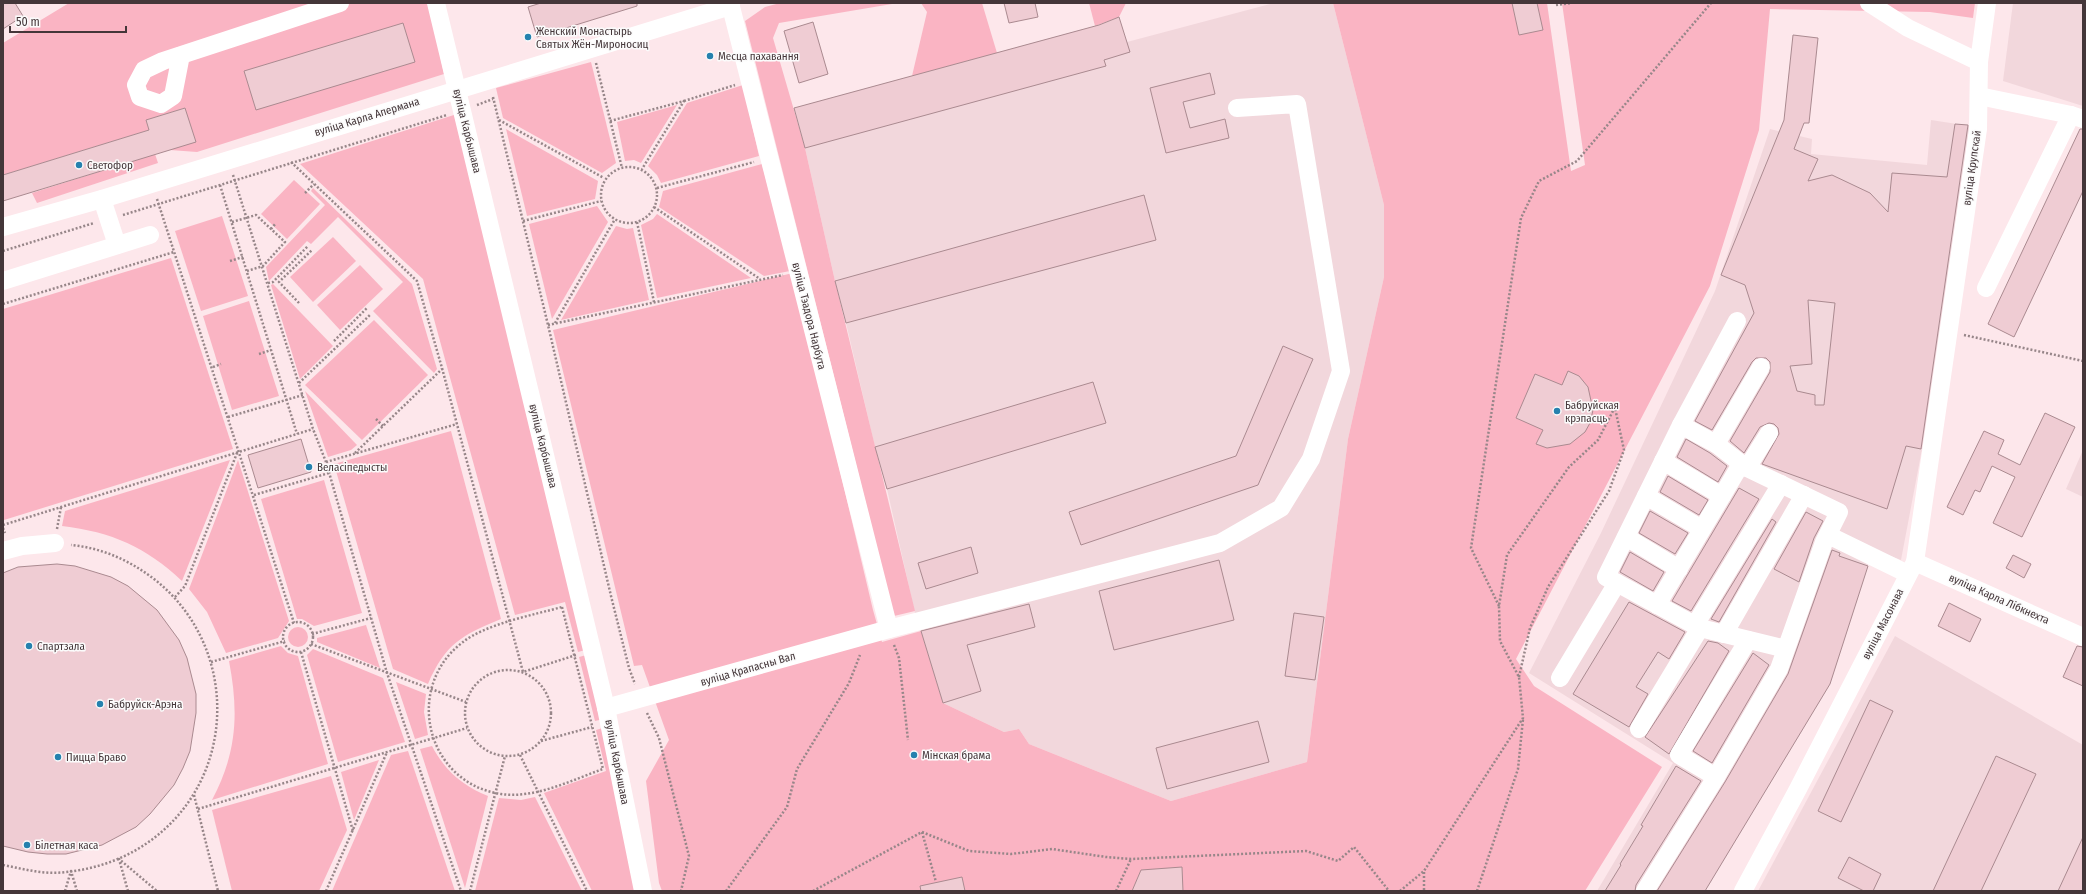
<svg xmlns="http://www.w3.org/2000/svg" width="2086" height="894" font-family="'Fira Sans Condensed',sans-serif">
  <rect width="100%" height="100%" fill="#fde7eb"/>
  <g fill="#f2d7dc">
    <path d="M1274,3h59l51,202v72l-36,162 -41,323 -136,39 -142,-57 -10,-15 -15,3 -61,-29 -26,-81 -30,-133 -12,-42 -29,-124 -11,-42 -30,-133 -11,-40 301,-82 5,20 27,-4z"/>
    <path d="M2013,3h70v103l-80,-25z"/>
    <path d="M1931,120l39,6 -48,323 -21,111 -26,-10 -7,14 -38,120 -125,207h-108l76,-128 -144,-90 72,-140 114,-242 55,-162 42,10 -1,15 116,11z"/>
    <path d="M2083,450v47l-17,-8z"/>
    <path d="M1895,636l188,109v146h-325z"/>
  </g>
  <g fill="#fab4c3">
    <path d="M69,3h360l15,71 -247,78 -27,-2 15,-42 -39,12 3,10 -146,45v-132z"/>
    <path d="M780,3h118l-119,20 -6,15 32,110 30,133 80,330 -21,5 -149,-595 20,-14z"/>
    <path d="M921,3h61l15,50 -85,23 15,-64z"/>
    <path d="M1089,3h37l-7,14 -24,9z"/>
    <path d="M1333,3h214l24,168 14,-6 -23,-162h413l-2,15 -43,-6 -160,-3 -11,121 -49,156 -194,373 18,27 128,81 -77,124h-923l-3,-8 -13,-102 23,-41 -27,-75 -8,1 -81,-336 240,-57 80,337 9,32 39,-11 22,72 61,29 15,-3 10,15 142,57 136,-39 41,-323 36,-162v-72z"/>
    <path d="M591,62l25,101 -14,10 -99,-55 -7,-30z"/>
    <path d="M743,85l16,71 -98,27 -4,-8 -9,-9 39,-63z"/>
    <path d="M677,105l-36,58 -7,-3 -9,1 -8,-39z"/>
    <path d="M457,114l132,535 -11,3 -13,-50 -50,13 -92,-336 -123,-115z"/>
    <path d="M506,129l92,52 -3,18 -68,17z"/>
    <path d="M155,154l3,9 -121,40 -5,-10z"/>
    <path d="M762,164l28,107 -26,5 -105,-69 4,-16z"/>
    <path d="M294,180l26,24 -33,35 -26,-25z"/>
    <path d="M313,188l99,96 25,85 -3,4 -61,-62 30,-29 -65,-65 -27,27 -4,-3 -38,40 -3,-14 59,-62 -14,-14z"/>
    <path d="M597,206l11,16 -56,97 -23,-95z"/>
    <path d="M657,214l94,64 -94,20 -16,-73 12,-6z"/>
    <path d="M222,216l26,80 -47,15 -26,-80z"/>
    <path d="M616,226l11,3 6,-1 16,72 -88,20z"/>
    <path d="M333,237l23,24 -43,41 -23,-25z"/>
    <path d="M171,258l62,191 -229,71 -1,-211z"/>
    <path d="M360,265l23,24 -43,41 -23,-25z"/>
    <path d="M273,284l60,62 -33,33 -29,-94z"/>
    <path d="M249,301l30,95 -47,14 -29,-94z"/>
    <path d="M374,320l54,55 -66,65 -57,-55z"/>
    <path d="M305,391l52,54 -6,5 -23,7z"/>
    <path d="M451,431l50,188c-39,16 -56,25 -73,65l-35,-15 -59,-205z"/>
    <path d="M230,460l-48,121c-36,-34 -70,-49 -120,-55l3,-15z"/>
    <path d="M238,460l51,161 -11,17 -52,15 -19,-41 -18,-23z"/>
    <path d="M324,480l38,133 -48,13 -12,-7h-5l-36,-120z"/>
    <path d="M366,625l14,43 -63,-26v-4z"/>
    <circle cx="298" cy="637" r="10"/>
    <path d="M281,646l7,7 10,3 30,108 -116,36c25,-47 27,-87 17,-139z"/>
    <path d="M313,649l70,29 22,64 -67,20 -31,-107z"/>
    <path d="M590,654l14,65 -9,2 -16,-64z"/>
    <path d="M396,682l30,12 -2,18 4,23 -13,4z"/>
    <path d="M606,727l32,164h-46l-48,-98 62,-22 -10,-41z"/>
    <path d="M432,746c13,25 31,40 56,50l-23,92 -45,-139z"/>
    <path d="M408,751l47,140h-123l59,-136z"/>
    <path d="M379,760l-25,60 -13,-48z"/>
    <path d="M331,776l16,54 -28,61h-87l-20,-81z"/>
    <path d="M535,797l47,94h-107l24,-93 22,2z"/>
  </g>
  <g fill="#efccd3" stroke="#aa8a90" fill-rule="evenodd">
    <path d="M3,3h12l8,13 -20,13z"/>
    <path d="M541,3h96v3l-100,31 -9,-30z"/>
    <path d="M1004,3h31l3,14 -29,6z"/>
    <path d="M1512,3h25l6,27 -24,5z"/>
    <path d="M1119,17l11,35 -26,8 2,6 -301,82 -11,-40 305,-83z"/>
    <path d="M813,22l15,52 -29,9 -15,-52z"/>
    <path d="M403,23l12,39 -159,48 -12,-39z"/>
    <path d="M1793,35l25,3 -9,85h-5l-10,26 24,10 -10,22 24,-6 38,18 18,19 4,-39 55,4 8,-53 13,1 -47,324 -15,-3 -19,63 -125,-45 17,-30 -1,-6 -4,-4 -5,-1 -9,4 -16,26 -14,-12 40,-69v-10l-4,-4h-10l-4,4 -40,68 -17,-9 59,-108 -9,-28 -24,-10 63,-155zM1808,300l27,3 -11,102h-9v-10l-18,-4 -7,-25 22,-2z"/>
    <path d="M1210,73l5,21 -32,8 7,26 35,-9 4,19 -63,15 -16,-65z"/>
    <path d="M185,108l11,34 -193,59v-26l146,-45 -3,-10z"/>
    <path d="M2080,129h3v62l-69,146 -26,-13z"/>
    <path d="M1144,195l12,45 -310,83 -11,-42z"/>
    <path d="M1283,346l30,13 -55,126 -177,60 -12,-33 167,-56z"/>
    <path d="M1568,371l11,5 9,11 5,23 -3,13 -5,9 -15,12 -23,4 -11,-4 7,-14 -27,-12 19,-44 27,11z"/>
    <path d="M1093,382l13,41 -219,66 -12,-42z"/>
    <path d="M2045,413l30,14 -53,110 -29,-14 22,-46 -23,-11 -12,26 -5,-2 -12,25 -16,-8 37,-76 20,9 -6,14 22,11z"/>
    <path d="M301,439l10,33 -53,16 -10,-33z"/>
    <path d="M1686,439l24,14 17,13 -9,16 -41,-25z"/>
    <path d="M1668,476l40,24 -9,15 -39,-23z"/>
    <path d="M1739,488l20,11 -68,112 -19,-10z"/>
    <path d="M1650,511l38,22 -13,21 -36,-21z"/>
    <path d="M1806,512l17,9 -9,17 -15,44 -25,-13z"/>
    <path d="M1772,519l4,3 -57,100 -8,-3z"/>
    <path d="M971,547l7,26 -52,16 -8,-26z"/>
    <path d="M1832,550l8,3 -1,3 29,10 -38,118 -125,207h-48l68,-109 63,-108z"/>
    <path d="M1630,552l34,20 -11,19 -33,-19z"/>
    <path d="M2013,555l18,9 -7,14 -18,-10z"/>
    <path d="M1219,560l15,60 -120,30 -15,-59z"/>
    <path d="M57,564l18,2 36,11 17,9 29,24 22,30 8,18 9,36v19l-6,38 -7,17 -9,17 -24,29 -14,13 -34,18 -36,9h-19l-19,-2 -25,-6v-273l15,-6z"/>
    <path d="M1629,602l56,30 -16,27 -11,-7 -22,35 12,7 -19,33 -56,-33z"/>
    <path d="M1949,603l32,16 -11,23 -32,-16z"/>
    <path d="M1029,604l6,23 -68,18 14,46 -38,12 -22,-72z"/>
    <path d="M1294,613l30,4 -9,63 -30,-4z"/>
    <path d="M1708,641l10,2 11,8 -60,103 -24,-17z"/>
    <path d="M2077,646l6,1v39l-20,-9z"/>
    <path d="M1753,653l16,12 -57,98 -19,-12z"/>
    <path d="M1870,700l23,11 -52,111 -23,-11z"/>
    <path d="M1258,721l11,41 -102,27 -11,-41z"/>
    <path d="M1996,756l40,18 -55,117h-48z"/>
    <path d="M1676,766l25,15 -65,104 -1,6h-30l16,-26 -1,-1 23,-38 -2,-1z"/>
    <path d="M2083,837v54h-25z"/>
    <path d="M1849,857l32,17 -8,17h-9l-26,-13z"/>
    <path d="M1182,867l1,24h-51l9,-21z"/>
    <path d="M962,877l3,14h-44l-1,-5z"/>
  </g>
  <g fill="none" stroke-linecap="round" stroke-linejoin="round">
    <g stroke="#978689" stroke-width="2.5" stroke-dasharray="2 2" stroke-linecap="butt">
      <path d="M1556,5l15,-2"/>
      <path d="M596,63l26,105"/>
      <path d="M493,97l55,228 63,271 18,72 6,16"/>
      <path d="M684,101l51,-16"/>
      <path d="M477,105l16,-6"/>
      <path d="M499,120l105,58"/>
      <path d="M610,121l74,-20 -42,68"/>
      <path d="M291,162l126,119 25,87 81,304 53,-17"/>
      <circle cx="629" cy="195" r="28"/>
      <path d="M233,175l80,254 13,33 61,211 74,218"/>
      <path d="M220,185l77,249"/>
      <path d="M657,188l97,-26"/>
      <path d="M305,193l9,-9"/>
      <path d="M157,199l137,424"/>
      <path d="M654,207l106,72"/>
      <path d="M123,215l324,-100"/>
      <path d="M523,221l78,-20"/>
      <path d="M232,222l24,-7 29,27 -22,24 -16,5"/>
      <path d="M637,222l17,80"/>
      <path d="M271,229l5,-6"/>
      <path d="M3,251l91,-28"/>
      <path d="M230,261l13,-4"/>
      <path d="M268,283l5,-1 35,-36"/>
      <path d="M299,303l-20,-21 33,-32"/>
      <path d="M3,304l171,-52"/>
      <path d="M555,323l60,-104"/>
      <path d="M548,325l235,-50"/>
      <path d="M1964,335l119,26"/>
      <path d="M334,341l33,-33"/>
      <path d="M259,354l12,-4"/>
      <path d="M213,367l8,-3"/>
      <path d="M299,383l72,-69"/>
      <path d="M228,417l75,-22"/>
      <path d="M376,419l7,7"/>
      <path d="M355,453l87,-84"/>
      <path d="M326,462l131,-38"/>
      <path d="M254,495l75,-22"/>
      <path d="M3,525l310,-96"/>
      <path d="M3,528l2,5"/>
      <path d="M57,529l4,-22"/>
      <path d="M175,597l10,-11 52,-133"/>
      <path d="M1499,606l-28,-58 50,-330 18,-37 38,-20 134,-158"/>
      <path d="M562,607l41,162c-31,11 -68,30 -102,25 -75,-11 -98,-107 -38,-152 23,-18 70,-27 99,-35z"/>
      <circle cx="298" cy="637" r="15"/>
      <path d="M312,634l59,-16"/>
      <path d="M311,644l155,58"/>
      <path d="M894,645l5,13 9,82"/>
      <path d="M301,652l52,179"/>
      <path d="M211,662l74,-21"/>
      <circle cx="508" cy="713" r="43"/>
      <path d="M1519,677l11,-49 18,-41 61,-96 15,-41 -9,-42"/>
      <path d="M647,713l12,25 30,118 -8,35"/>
      <path d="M541,741l51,-14"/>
      <path d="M520,755l67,136"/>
      <path d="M194,795l24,96"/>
      <path d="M198,809l269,-81"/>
      <path d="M922,832l47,19 42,3 41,-5 54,8 25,2 175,-8 32,10 16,-14 35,44"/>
      <path d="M3,865c21,4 41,10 63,7 30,-3 59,-13 84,-31 89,-64 89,-196 4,-262 -25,-19 -52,-31 -83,-34"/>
      <path d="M1424,872v19"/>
      <path d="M65,891l6,-20 6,20"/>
      <path d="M128,891l-9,-32 38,32"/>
      <path d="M326,891l61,-139"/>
      <path d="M470,891l35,-135"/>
      <path d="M726,891l61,-84 10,-38 52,-86 11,-28"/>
      <path d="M813,891l109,-59 14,50"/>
      <path d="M1116,891l15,-32"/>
      <path d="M1400,891l24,-20 99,-153 -4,-41 -19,-36 -1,-35 8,-51 62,-88 29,-27 17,-33"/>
      <path d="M1477,891l41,-122 5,-50"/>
    </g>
    <g stroke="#fff" stroke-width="18">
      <path d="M436,3l170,705 37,183"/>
      <path d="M730,3l159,626"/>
      <path d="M1869,3l39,25 71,34"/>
      <path d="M181,55l-8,41 -12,8 -21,-7 -4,-12 8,-15 19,-9 177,-58"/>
      <path d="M1979,96l92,19 12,4"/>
      <path d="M102,199l15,46"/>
      <path d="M3,227l99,-28 629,-193"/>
      <path d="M3,281l147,-46"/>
      <path d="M1986,288l85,-173"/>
      <path d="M1681,425l56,-104"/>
      <path d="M1716,444l45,-77"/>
      <path d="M1663,461l59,35"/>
      <path d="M1747,468l22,-35"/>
      <path d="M1646,496l56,33"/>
      <path d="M1828,535l80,39"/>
      <path d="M1626,537l53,32"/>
      <path d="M3,551l19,-5 33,-3"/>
      <path d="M1915,562l168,75"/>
      <path d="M1657,605l84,-141"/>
      <path d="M1695,625l86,-141"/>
      <path d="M1724,634l80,-139"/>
      <path d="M1560,678l57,-95"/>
      <path d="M606,708l283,-79 331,-86 61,-35 30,-49 30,-88 -44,-267 -60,4"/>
      <path d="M1639,729l61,-101"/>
      <path d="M1716,777l-37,-22 69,-115"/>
      <path d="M1645,891l71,-114 63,-108 45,-127 15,-30 -92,-44 -31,-24 -35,-19 -75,152 94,51 86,21"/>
      <path d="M1743,891l55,-102 117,-227 63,-433 1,-67 8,-59"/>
    </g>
  </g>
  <g fill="#2581ae" stroke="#fbfbfb" stroke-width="1.5">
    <circle cx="528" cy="37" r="4"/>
    <circle cx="710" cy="56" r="4"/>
    <circle cx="79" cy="165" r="4"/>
    <circle cx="1557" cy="411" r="4"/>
    <circle cx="309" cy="467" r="4"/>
    <circle cx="29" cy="646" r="4"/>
    <circle cx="100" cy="704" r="4"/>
    <circle cx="914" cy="755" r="4"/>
    <circle cx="58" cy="757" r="4"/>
    <circle cx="27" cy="845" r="4"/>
  </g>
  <g text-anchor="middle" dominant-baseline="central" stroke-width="3" stroke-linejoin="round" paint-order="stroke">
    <g font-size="11" fill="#443639" stroke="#fbfbfb" text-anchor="start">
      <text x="536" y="31">Женский Монастырь<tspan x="536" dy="13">Святых Жён-Мироносиц</tspan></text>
      <text x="718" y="56">Месца пахавання</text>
      <text x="87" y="165">Светофор</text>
      <text x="1565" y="405">Бабруйская<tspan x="1565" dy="13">крэпасць</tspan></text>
      <text x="317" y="467">Веласіпедысты</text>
      <text x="37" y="646">Спартзала</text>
      <text x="108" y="704">Бабруйск-Арэна</text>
      <text x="922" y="755">Мінская брама</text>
      <text x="66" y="757">Пицца Браво</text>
      <text x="35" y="845">Білетная каса</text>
    </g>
    <g font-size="11" fill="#443639" stroke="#fbfbfb">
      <text transform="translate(367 117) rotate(-17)">вуліца Карла Апермана</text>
      <text transform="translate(467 131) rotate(76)">вуліца Карбышава</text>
      <text transform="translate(1972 168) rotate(-82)">вуліца Крупскай</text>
      <text transform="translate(809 316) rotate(76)">вуліца Тэадора Нарбута</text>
      <text transform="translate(543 446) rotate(76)">вуліца Карбышава</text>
      <text transform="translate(1999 599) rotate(24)">вуліца Карла Лібкнехта</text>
      <text transform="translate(1883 624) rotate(-63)">вуліца Масонава</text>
      <text transform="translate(748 669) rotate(-16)">вуліца Крапасны Вал</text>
      <text transform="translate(617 762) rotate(79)">вуліца Карбышава</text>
    </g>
  </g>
  <rect width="2086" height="894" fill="none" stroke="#443639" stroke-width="8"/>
  <path d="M10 26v6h116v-6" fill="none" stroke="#443639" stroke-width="2"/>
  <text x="16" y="26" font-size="12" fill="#443639" stroke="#fbfbfb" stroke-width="3" paint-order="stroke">50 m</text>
</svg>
